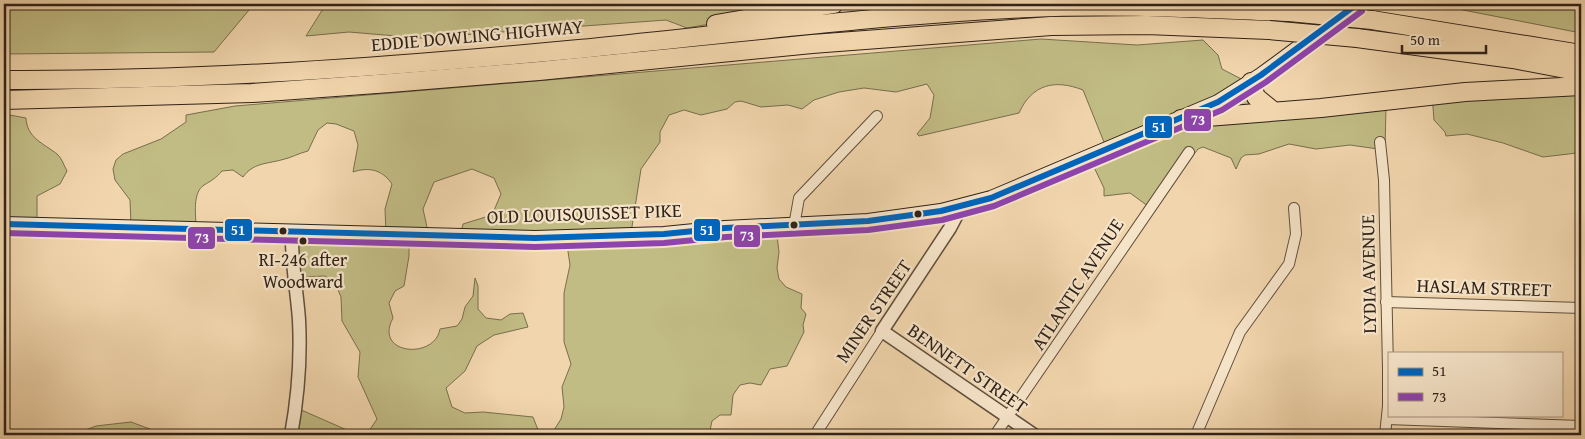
<svg xmlns="http://www.w3.org/2000/svg" width="1585" height="439" font-family="'Gentium Book Plus',serif">
  <rect width="100%" height="100%" fill="#f1d5ac"/>
  <filter id="stains"><feTurbulence type="fractalNoise" baseFrequency=".004" numOctaves="4"/><feColorMatrix values="0 0 0 0 .2 0 0 0 0 .09 0 0 0 0 .02 0 0 0 .5 -.17"/></filter>
  <radialGradient id="worn" r=".72"><stop offset=".6" stop-color="#630" stop-opacity="0"/><stop offset="1" stop-color="#630" stop-opacity=".3"/></radialGradient>
  <g fill="#c1bb84" stroke="#786e4e">
    <path d="M4,4h250l-40,48 -210,2z"/>
    <path d="M326,4h499l-138,24 -21,-8 -246,18 -71,-6 -43,4z"/>
    <path d="M1432,4h149v29z"/>
    <path d="M1041,39l96,6 66,-5 15,15 4,14 29,15 2,3 -5,15 21,8 117,-4 -1,44 -35,-5 -34,4 -27,-5 -30,10 -14,1 -4,3 -5,11 -5,-11 -28,-11 -5,2 -46,60 -22,-16 -26,3v-8l-13,-27 17,-9 -25,-62c-28,-11 -51,-6 -64,23l-100,23 -2,-2 13,-16 4,-23 -7,-11 -31,8 -32,-4 -25,4 -25,8 -12,9 -14,-4 -27,2 -20,-6 -6,1 -8,7 -26,6 -17,-5 -15,5 -9,17v10l-19,27 -10,64 145,-6 3,25 -2,16 2,11 7,8 16,7 -1,14 5,6 -3,11 1,7 -17,34 -17,3 -9,16 -11,-2 -10,2 -7,10 -2,20h-11l-8,6 -3,14h-158l10,-16 3,-12 -2,-20 9,-23 -7,-22v-49l6,-28 -4,-27 -106,-2 3,-12 29,-9 9,-21 -7,-16 -22,-9 -38,13 -11,27 6,27 -20,1v19l-5,30 -9,5 -6,12 4,15c-20,37 42,42 47,11l17,-3 5,-7 3,-12 8,-11 2,-18 3,8v23l8,9 15,2 9,-6 13,-1 5,14 -34,8 -17,11 -12,25 -19,17 6,19 13,6 18,-1 50,5 7,18h-246l5,-26 57,25 13,-3 8,-12 -19,-42 2,-25 -18,-31 -1,-24 -6,-14 -10,-7 -25,1 -9,-41 95,-2 -1,-25 7,-25c-10,-15 -24,-17 -39,-12l5,-27 -4,-14 -18,-7 -9,-1 -9,7 -10,21c-9,2 -17,7 -27,9 -15,4 -28,3 -38,17l-10,-7 -11,1c-6,7 -11,10 -18,14 -12,8 -8,30 -8,43l-65,-3 -1,-25 -15,-20 -2,-11 3,-9 7,-6 38,-15 25,-17v-7l49,-9z"/>
    <path d="M1581,86v70l-4,-3 -34,4 -40,-14 -36,-9 -21,2 -1,-4 -11,-12 -2,-25z"/>
    <path d="M4,114l22,4c1,20 17,25 31,36 5,4 7,12 10,17l-7,13 -23,12v27h-33z"/>
    <path d="M131,422l35,13h-94l24,-9z"/>
  </g>
  <g fill="none" stroke-linecap="round" stroke-linejoin="round">
    <g stroke="#604f3d" stroke-width="12">
      <g id="minor">
        <path d="M1380,142l4,38 4,189v37l-3,29"/>
        <path d="M794,226l5,-28 78,-82"/>
        <path d="M1386,302l195,6"/>
        <path d="M1387,419l194,7"/>
        <path d="M815,435l67,-104"/>
        <path d="M995,435l194,-283"/>
        <path d="M1196,435l44,-103 49,-68 7,-30 -2,-26"/>
      </g>
    </g>
    <g stroke="#604f3d" stroke-width="15">
      <g id="tertiary">
        <path d="M961,207l-11,21 -68,103 152,104"/>
        <path d="M291,435c7,-38 10,-76 8,-115 -2,-29 -8,-58 -7,-88"/>
      </g>
    </g>
    <g stroke="#302218" stroke-width="16">
      <path id="secondary" d="M4,224l531,14 129,-4 61,-6 143,-7 73,-10 50,-13 227,-96 43,-27 96,-71"/>
    </g>
    <g stroke="#302218" stroke-width="20">
      <g id="motorway">
        <path d="M1372,20l209,34"/>
        <path d="M716,24l118,-20"/>
        <path d="M1357,38l156,21 68,13"/>
        <path d="M4,80c191,1 384,-13 575,-31 150,-15 300,-34 451,-41 87,-4 173,1 259,4"/>
        <path d="M1251,82l5,15 17,14"/>
        <path d="M4,100l248,-7 138,-10 149,-12 273,-27 239,-18 96,-1 122,5"/>
        <path d="M1181,119l140,-11 144,-16 116,-6"/>
      </g>
    </g>
    <use href="#minor" stroke="#f6e4c9" stroke-width="10"/>
    <use href="#tertiary" stroke="#f6e4c9" stroke-width="12"/>
    <use href="#secondary" stroke="#f6e4c9" stroke-width="14"/>
    <use href="#motorway" stroke="#f1d5ac" stroke-width="18"/>
    <g stroke="#302218" stroke-width="20" stroke-linecap="butt">
      <g id="motorway-bridge">
        <path d="M1289,12l83,8"/>
        <path d="M1269,30l88,8"/>
      </g>
    </g>
    <use href="#motorway-bridge" stroke="#f1d5ac" stroke-width="18"/>
    <g stroke="#f6e4c9" stroke-width="10">
      <path id="bus-1" d="M4,224l531,14 129,-4 61,-6 143,-7 73,-10 50,-13 227,-96 43,-27 96,-71"/>
    </g>
    <g stroke="#f6e4c9" stroke-width="10">
      <path id="bus-2" d="M4,233l531,14 129,-4 62,-6 142,-7 74,-10 52,-14 228,-96 44,-28 96,-71"/>
    </g>
    <use href="#bus-1" stroke="#0065bd" stroke-width="6"/>
    <use href="#bus-2" stroke="#8e44ad" stroke-width="6"/>
  </g>
  <g fill="#302218" stroke="#f6e4c9" stroke-width="2">
    <circle cx="918" cy="214" r="4.5"/>
    <circle cx="794" cy="225" r="4.5"/>
    <circle cx="283" cy="231" r="4.5"/>
    <circle cx="303" cy="241" r="4.5"/>
  </g>
  <g text-anchor="middle" dominant-baseline="central" stroke-width="4.5" stroke-linejoin="round" paint-order="stroke">
    <g font-size="18" fill="#302218" stroke="#f6e4c9">
      <text x="303" y="259">RI-246 after<tspan x="303" dy="22">Woodward</tspan></text>
    </g>
    <g font-size="19" fill="#302218" stroke="#f6e4c9">
      <text transform="translate(477 35) rotate(-5)">EDDIE DOWLING HIGHWAY</text>
      <text transform="translate(584 213) rotate(-2)">OLD LOUISQUISSET PIKE</text>
      <text transform="translate(1368 274) rotate(-91)">LYDIA AVENUE</text>
      <text transform="translate(1077 284) rotate(-57)">ATLANTIC AVENUE</text>
      <text transform="translate(1484 287) rotate(2)">HASLAM STREET</text>
      <text transform="translate(873 311) rotate(-56)">MINER STREET</text>
      <text transform="translate(968 368) rotate(35)">BENNETT STREET</text>
    </g>
  </g>
  <g stroke="#f6e4c9" stroke-width="2">
    <rect x="1183" y="108" width="29" height="24" rx="5" fill="#8e44ad"/>
    <rect x="1144" y="115" width="29" height="24" rx="5" fill="#0065bd"/>
    <rect x="693" y="218" width="28" height="24" rx="5" fill="#0065bd"/>
    <rect x="224" y="218" width="29" height="24" rx="5" fill="#0065bd"/>
    <rect x="733" y="224" width="28" height="24" rx="5" fill="#8e44ad"/>
    <rect x="187" y="226" width="29" height="24" rx="5" fill="#8e44ad"/>
  </g>
  <g font-size="14" text-anchor="middle" font-weight="bold" fill="#fff">
    <text x="1198" y="125">73</text>
    <text x="1159" y="132">51</text>
    <text x="707" y="235">51</text>
    <text x="238" y="235">51</text>
    <text x="747" y="241">73</text>
    <text x="202" y="243">73</text>
  </g>
  <rect width="1585" height="439" fill="none" stroke="#f1d5ac" stroke-width="20"/>
  <rect x="5" y="5" width="1575" height="429" fill="none" stroke="#302218" stroke-width="2.5"/>
  <rect x="10" y="10" width="1565" height="419" fill="none" stroke="#302218"/>
  <rect x="1388" y="352" width="175" height="65" fill="#f6e4c9" stroke="#a79682"/>
  <rect x="1398" y="368" width="25" height="8" fill="#0065bd" stroke="#a79682"/>
  <text x="1432" y="376" font-size="15" fill="#302218">51</text>
  <rect x="1398" y="393" width="25" height="8" fill="#8e44ad" stroke="#a79682"/>
  <text x="1432" y="402" font-size="15" fill="#302218">73</text>
  <path d="M1402 45v8h84v-8" fill="none" stroke="#302218" stroke-width="2.5"/>
  <text x="1410" y="45" font-size="15" fill="#302218" stroke="#f6e4c9" stroke-width="4" paint-order="stroke">50 m</text>
  <rect width="100%" height="100%" filter="url(#stains)"/>
  <rect width="100%" height="100%" fill="url(#worn)"/>
</svg>
